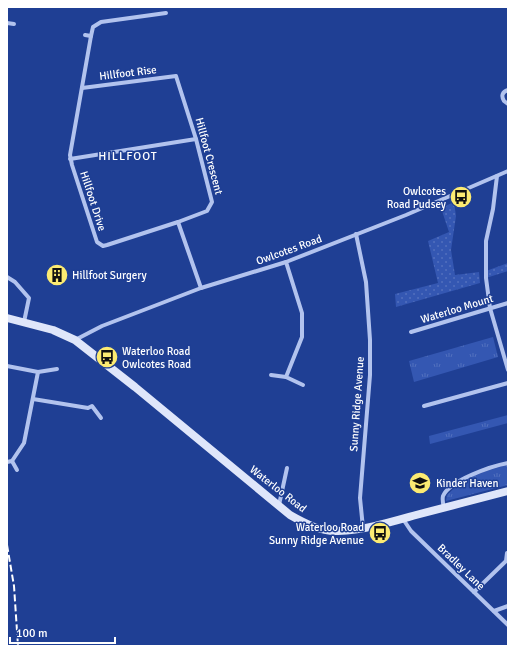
<svg xmlns="http://www.w3.org/2000/svg" width="515" height="653" font-family="Signika,sans-serif">
  <defs>
    <pattern id="grass-tufts" width="24" height="20" patternUnits="userSpaceOnUse"><rect width="24" height="20" fill="#3457b2"/><path d="M3 7l-1-3M5 7V3M7 7l1-3M15 17l-1-3M17 17v-4M19 17l1-3" fill="none" stroke="#5270be"/></pattern>
    <pattern id="park-dots" width="8" height="8" patternUnits="userSpaceOnUse"><rect width="8" height="8" fill="#3457b2"/><path d="M2 2h.1M6 6h.1" fill="none" stroke="#5270be" stroke-width="1.8" stroke-linecap="round"/></pattern>
  </defs>
  <rect width="100%" height="100%" fill="#1f3f94"/>
  <g fill="url(#grass-tufts)">
    <path d="M493,337l5,20 -84,25 -5,-21z"/>
    <path d="M508,415v8l-78,21 -1,-8z"/>
    <path d="M508,465v20l-62,16 1,-6c16,-17 39,-25 61,-30z"/>
  </g>
  <g fill="url(#park-dots)">
    <path d="M454,202l2,14 -5,34 4,25 24,-3 1,11 -84,24 -1,-13 43,-11 -10,-42 21,-9 -8,-24z"/>
    <path d="M508,263v8l-22,7v-7z"/>
  </g>
  <g fill="none" stroke-linecap="round" stroke-linejoin="round">
    <g stroke="#b2c3ee" stroke-width="4">
      <path d="M7,23l7,1"/>
      <path d="M85,35l6,1 2,-9 8,-5 65,-9"/>
      <path d="M91,36l-21,119 2,10 25,77 6,4 4,-1 71,-23 23,66"/>
      <path d="M82,88l94,-12 20,63 16,63 -5,9 -29,11"/>
      <path d="M508,90c-6,2 -7,6 -4,11l4,3"/>
      <path d="M70,159l126,-20"/>
      <path d="M497,176l-4,33 -7,32v37l4,30 18,62"/>
      <path d="M356,234l10,48 4,58v35l-10,123 3,30"/>
      <path d="M286,262l16,51v24l-16,40 17,8"/>
      <path d="M7,277l8,5 14,16 -5,24"/>
      <path d="M411,332l97,-29"/>
      <path d="M75,340l27,-14 99,-38 85,-26 120,-47 102,-44"/>
      <path d="M7,366l31,6 -14,71 -12,18 -5,1"/>
      <path d="M38,372l19,-3"/>
      <path d="M271,375l15,2"/>
      <path d="M33,399l55,9 4,-2 9,12"/>
      <path d="M424,406l84,-23"/>
      <path d="M12,461l5,9"/>
      <path d="M279,505l8,-37"/>
      <path d="M444,508c-1,-4 -2,-8 -1,-12 7,-16 49,-30 65,-33"/>
      <path d="M403,519l8,12 97,94"/>
      <path d="M474,592l32,-31 1,-8"/>
      <path d="M494,611l14,-5"/>
    </g>
    <path stroke="#dfe6fa" stroke-width="8" d="M7,318l46,12 22,10 60,47 155,128c14,8 31,17 48,16 27,-1 53,-9 78,-16 31,-8 61,-16 92,-24"/>
    <path stroke="#fff" stroke-width="2" stroke-dasharray="7 3" stroke-linecap="butt" d="M7,545l7,41 4,60"/>
  </g>
  <defs>
    <g id="bus-disc" transform="scale(1.15)"><circle r="9.5" fill="#fceb72" stroke="#1f3f94"/><path d="M-5-6H5V4H4V6H2V4H-2V6H-4V4H-5ZM-3.5-4V0h7V-4ZM-3.5 1.2v1.5H-2V1.2ZM2 1.2v1.5H3.5V1.2Z" fill="#111"/></g>
    <g id="building-disc" transform="scale(1.15)"><circle r="9.5" fill="#fceb72" stroke="#1f3f94"/><path d="M-4-6H4V6H1V3H-1V6H-4ZM-2.5-4.3h1.7v1.8h-1.7ZM.8-4.3h1.7v1.8H.8ZM-2.5-1h1.7V.8h-1.7ZM.8-1h1.7V.8H.8Z" fill="#111"/></g>
    <g id="school-disc" transform="scale(1.15)"><circle r="9.5" fill="#fceb72" stroke="#1f3f94"/><path d="M0-5L7-2L0 1L-7-2ZM-4 1L0 2.5L4 1V4Q0 6-4 4Z" fill="#111"/></g>
  </defs>
  <g fill-rule="evenodd">
    <use href="#bus-disc" x="461" y="197"/>
    <use href="#building-disc" x="57" y="275"/>
    <use href="#bus-disc" x="107" y="357"/>
    <use href="#school-disc" x="420" y="483"/>
    <use href="#bus-disc" x="380" y="533"/>
  </g>
  <g text-anchor="middle" dominant-baseline="central" stroke-width="3" stroke-linejoin="round" paint-order="stroke">
    <g font-size="11" fill="#fff" stroke="#1f3f94">
      <text transform="translate(128 73) rotate(-7)">Hillfoot Rise</text>
      <text transform="translate(209 156) rotate(75)">Hillfoot Crescent</text>
      <text transform="translate(93 201) rotate(72)">Hillfoot Drive</text>
      <text transform="translate(289 250) rotate(-20)">Owlcotes Road</text>
      <text transform="translate(457 309) rotate(-17)">Waterloo Mount</text>
      <text transform="translate(357 404) rotate(-86)">Sunny Ridge Avenue</text>
      <text transform="translate(278 489) rotate(38)">Waterloo Road</text>
      <text transform="translate(461 567) rotate(44)">Bradley Lane</text>
    </g>
    <g font-size="11" fill="#fff" stroke="#1f3f94" text-anchor="start">
      <text x="446" y="191" text-anchor="end">Owlcotes<tspan x="446" dy="13">Road Pudsey</tspan></text>
      <text x="72" y="275">Hillfoot Surgery</text>
      <text x="122" y="351">Waterloo Road<tspan x="122" dy="13">Owlcotes Road</tspan></text>
      <text x="436" y="483">Kinder Haven</text>
      <text x="364" y="527" text-anchor="end">Waterloo Road<tspan x="364" dy="13">Sunny Ridge Avenue</tspan></text>
    </g>
    <g font-size="12" letter-spacing="1" fill="#fff" stroke="#1f3f94">
      <text x="128" y="156">HILLFOOT</text>
    </g>
  </g>
  <rect width="515" height="653" fill="none" stroke="#ffffff" stroke-width="16"/>
  <path d="M10 637v6h105v-6" fill="none" stroke="#ffffff" stroke-width="2"/>
  <text x="16" y="637" font-size="12" fill="#ffffff" stroke="#1f3f94" stroke-width="3" paint-order="stroke">100 m</text>
</svg>
